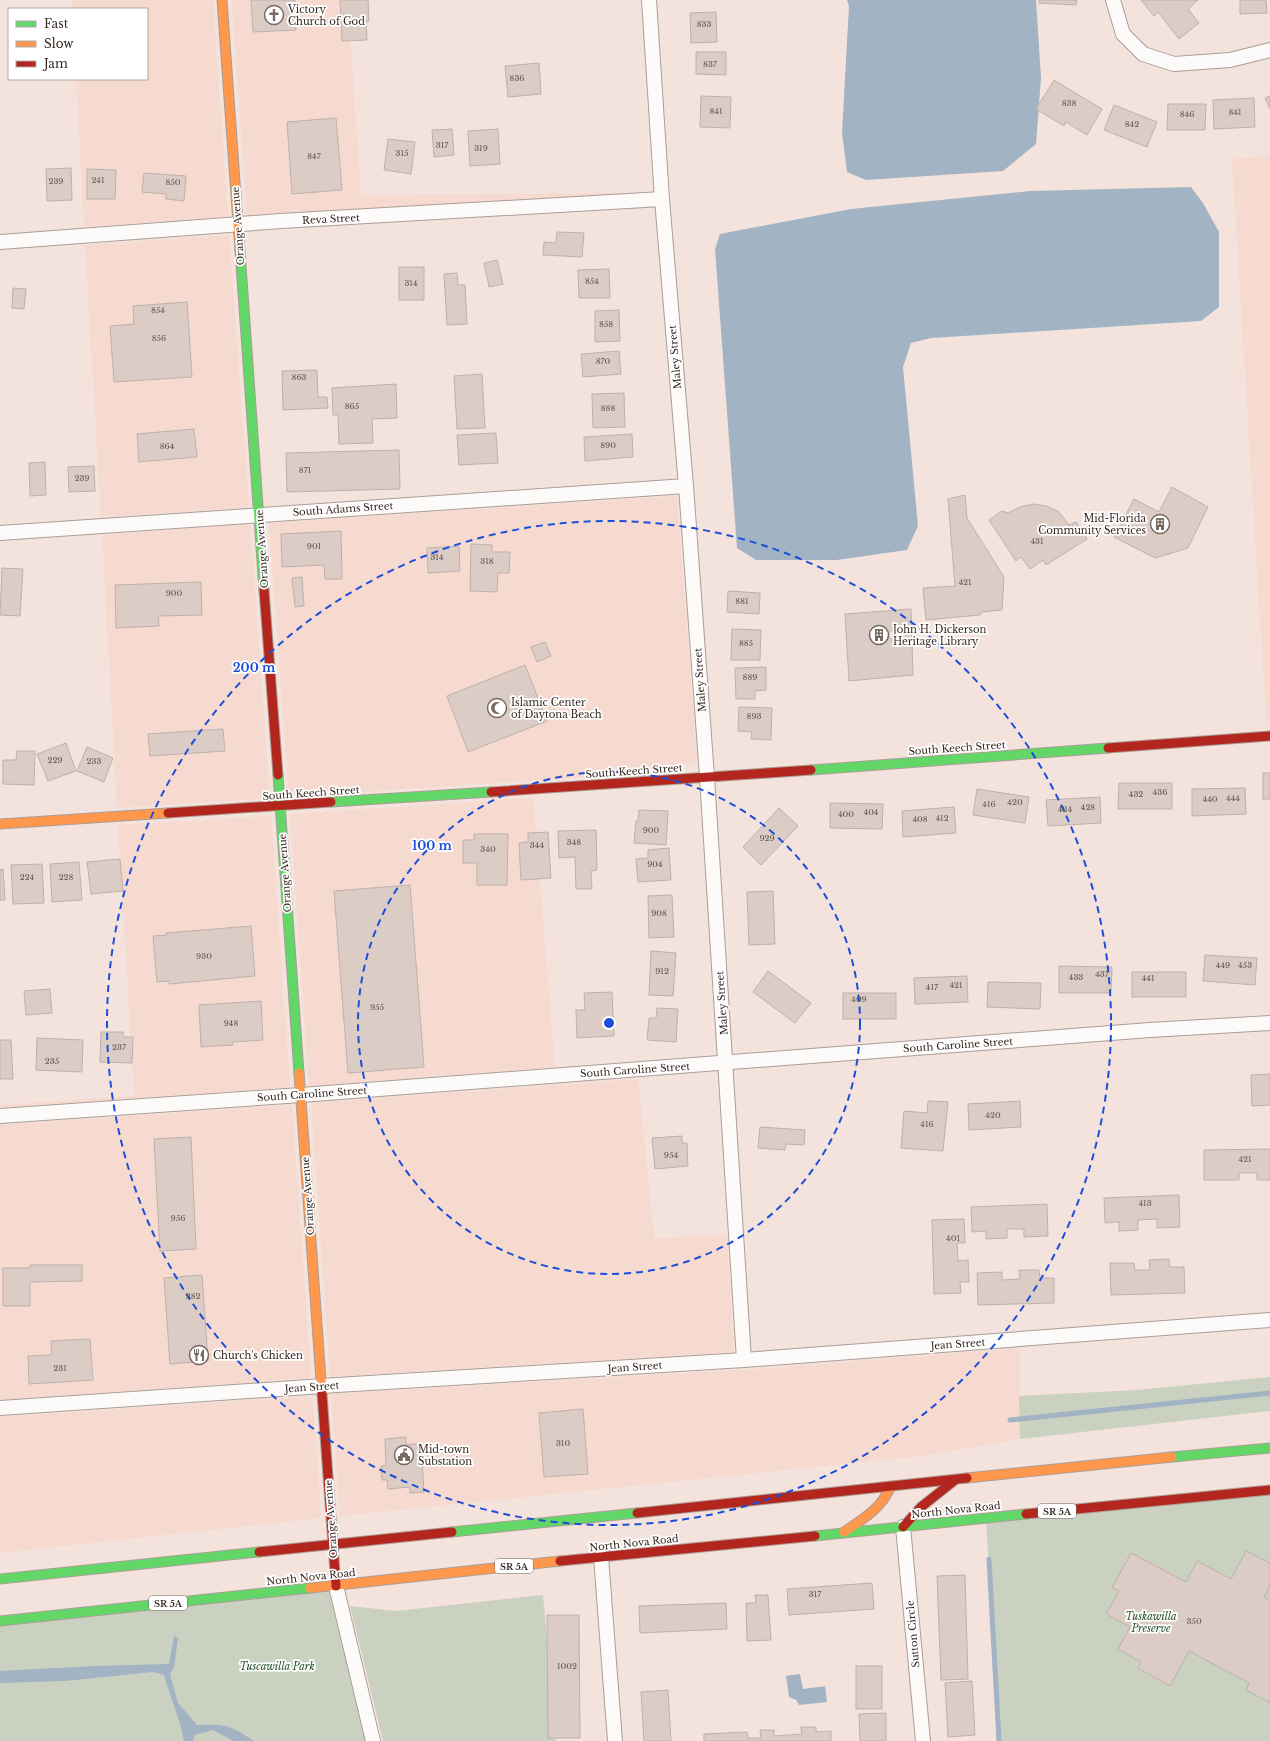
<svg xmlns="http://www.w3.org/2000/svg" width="1270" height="1741" font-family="'Libre Baskerville',serif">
  <rect width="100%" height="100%" fill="#f4e3dc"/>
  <g fill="#f6dacf">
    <path d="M72,0h141l15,217 -144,10 -8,-148h71v-70h-75z"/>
    <path d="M232,0h116l13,195 270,-2 -384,23z"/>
    <path d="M1270,156v565h-4l-34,-562z"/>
    <path d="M229,235l20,272 -148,10 -16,-272z"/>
    <path d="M677,496l20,266 -83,13 -325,22 -20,-274z"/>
    <path d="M250,524l20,274 -153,10 -15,-273z"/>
    <path d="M533,798l22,269 13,-1 -259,20 -19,-272z"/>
    <path d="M271,816l19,271 -290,21v-3l134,-9 -16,-271z"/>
    <path d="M638,1079l16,160 73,-5 7,118 -404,25 -19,-274z"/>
    <path d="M292,1105l19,273 -311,22v-275z"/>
    <path d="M1020,1348v91l-98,17 -582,60 -9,-122 424,-25z"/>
    <path d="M313,1396l8,122 -321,35v-136z"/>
  </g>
  <g fill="#cbd1c0">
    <path d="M1270,1377v34l-250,28 -1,-43 118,-6z"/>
    <path d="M1270,1490v251h-271l-13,-223z"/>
    <path d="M336,1586l37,155h-373v-120z"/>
    <path d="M543,1595l13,146h-173l-33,-135 46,5z"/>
  </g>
  <g fill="#a2b3c4">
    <path d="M847,0h189l5,78 -5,66 -33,27 -137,9 -19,-8 -5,-39 7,-127z"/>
    <path d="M1191,187l12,16 16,29v75l-18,14 -270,17 -20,5 -8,24 15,159 -11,24 -70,10h-81l-19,-12 -22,-299 5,-15 131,-25 179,-18z"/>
    <path d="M174,1636l4,2 -4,29 -4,7 8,29 19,22c29,-1 33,0 57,16h-21l-20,-11 -18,5 -2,6h-9c-4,-23 -14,-44 -20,-66l-11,-3 -88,9 -65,2v-12l94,-5 75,-2z"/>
    <path d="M800,1674l3,15 22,-3 2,16 -28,3 -3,-5 -7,-3 -3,-21z"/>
  </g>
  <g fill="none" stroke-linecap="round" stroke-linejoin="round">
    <g stroke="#a2b3c4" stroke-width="5">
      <path d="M1010,1420l260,-27"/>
      <path d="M989,1559l10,182"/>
    </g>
  </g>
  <g fill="#dbccc6" stroke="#bfb0ab">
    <path d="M251,0h44l1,30 -43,2z"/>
    <path d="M340,0h28l1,21h-3l1,19 -25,1z"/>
    <path d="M1039,0h38l-1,5 -37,-2z"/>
    <path d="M1141,0h57l-10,9 11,14 -20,16 -21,-27 -4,4z"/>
    <path d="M1240,0h26l1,13 -27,1z"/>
    <path d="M716,12l1,30 -26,1 -1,-30z"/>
    <path d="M696,52h30v23l-30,-1z"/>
    <path d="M539,63l2,31 -33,3 -3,-31z"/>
    <path d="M1054,80l48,29 -15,26 -21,-13 -2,4 -28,-17z"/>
    <path d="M701,96l30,1 -1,31 -30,-1z"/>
    <path d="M1270,96v13l-5,-11z"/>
    <path d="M1254,98l1,29 -41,2 -1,-29z"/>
    <path d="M1168,104h38l-1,26h-38z"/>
    <path d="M1114,105l43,17 -10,25 -43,-17z"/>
    <path d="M336,118l6,72 -50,4 -5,-72z"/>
    <path d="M452,129l2,26 -20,2 -2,-27z"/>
    <path d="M498,129l2,35 -30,2 -2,-35z"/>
    <path d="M388,139l27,3 -4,32 -27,-4z"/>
    <path d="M71,168l1,32 -25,1 -1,-32z"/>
    <path d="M87,169l29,1 -1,29h-28z"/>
    <path d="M144,173l42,3 -2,25 -18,-2v-5l-24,-2z"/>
    <path d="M557,232l27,1 -2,24 -39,-2 1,-13 12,1z"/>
    <path d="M497,260l6,24 -14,3 -5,-24z"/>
    <rect x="399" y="267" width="25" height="33"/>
    <path d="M609,269l1,29h-31l-1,-28z"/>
    <path d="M457,273l1,12h7l2,39 -20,1 -3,-51z"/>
    <path d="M13,288l13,1 -2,20 -12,-1z"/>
    <path d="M187,302l5,75 -78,5 -4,-56 24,-2 -1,-18z"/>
    <path d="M619,310l1,31 -25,1v-31z"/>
    <path d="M619,351l2,23 -38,3 -2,-23z"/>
    <path d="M317,370l1,27h9l1,11 -45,2 -1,-39z"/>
    <path d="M482,374l3,54 -28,1 -3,-53z"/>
    <path d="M396,384l1,34 -25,1 1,24 -34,1 -1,-29h-5l-1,-27z"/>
    <path d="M624,393l1,34 -32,1 -1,-34z"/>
    <path d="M194,429l3,28 -58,5 -2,-28z"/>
    <path d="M496,433l2,30 -39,2 -2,-30z"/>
    <path d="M632,434l1,23 -48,4 -1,-24z"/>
    <path d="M399,450l1,39 -113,3 -1,-39z"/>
    <path d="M45,462l1,33 -16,1 -1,-33z"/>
    <path d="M94,466l1,25 -26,1 -1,-25z"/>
    <path d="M1172,487l36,20 -20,41 -33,10 -41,-21 20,-38 25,13z"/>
    <path d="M965,495l2,23 37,59 -2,33 -21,2 -1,3 -54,5 -3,-32 32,-2 -7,-87z"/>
    <path d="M1033,504l13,2 12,5 11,14 7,-3 11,17 -41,26 -3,-5 -13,9 -9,-12 -5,4 -27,-41 13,-9 6,2 12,-6z"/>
    <path d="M341,531l1,48h-17l-1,-14 -42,2 -1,-33z"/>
    <path d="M471,544l21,1v7h18l-1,21h-11l-1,19 -27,-1z"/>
    <path d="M459,546l1,25 -32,2 -1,-25z"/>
    <path d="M2,568l21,1 -3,47 -20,-1z"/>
    <path d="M302,577l2,29 -9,1 -3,-29z"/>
    <path d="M201,582l1,33 -44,1 1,10 -43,2 -1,-43z"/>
    <path d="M728,591l32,2 -1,21 -32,-2z"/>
    <path d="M911,609l2,66 -64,6 -4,-67z"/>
    <path d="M732,629l29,1 -1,30h-29z"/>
    <path d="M545,642l6,14 -14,6 -6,-15z"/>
    <path d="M525,665l22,56 -79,31 -21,-56z"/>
    <path d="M766,667v23l-11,1v8h-19l-1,-31z"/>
    <path d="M739,707l33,1 -1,32 -20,-1 1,-7 -14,-1z"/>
    <path d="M223,729l2,22 -75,5 -2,-22z"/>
    <path d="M66,743l10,28 -28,10 -11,-27z"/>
    <path d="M87,747l26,11 -9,24 -27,-11z"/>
    <path d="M17,751h18l-1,34 -31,-1v-24h13z"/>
    <rect x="1263" y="773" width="7" height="26"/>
    <path d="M1119,783h53v26h-54z"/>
    <path d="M1245,788l1,26 -54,2v-27z"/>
    <path d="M977,789l52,8 -4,26 -52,-8z"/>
    <path d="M1100,797l1,26 -53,3 -2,-26z"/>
    <path d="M830,803l53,1 -1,25 -52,-1z"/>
    <path d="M954,807l2,26 -53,4 -1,-26z"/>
    <path d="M779,808l19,18 -37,39 -18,-18z"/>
    <path d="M639,810l29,1 -2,34 -32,-2 2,-22h2z"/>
    <path d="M596,830l1,40 -6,1 1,18h-16l-1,-32 -16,1 -1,-27z"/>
    <path d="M548,832l3,46 -30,2 -2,-37 9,-1v-9z"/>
    <path d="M474,834h34l-1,51h-30v-22h-14v-23h11z"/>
    <path d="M669,848l2,32 -33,2 -2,-23 12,-1v-8z"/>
    <path d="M120,859l3,32 -32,3 -4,-32z"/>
    <path d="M79,862l3,38 -30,2 -2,-38z"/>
    <path d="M42,864l2,39 -31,1 -2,-39z"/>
    <path d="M3,869l2,31h-5v-30z"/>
    <path d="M410,885l14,182 -76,6 -14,-182z"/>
    <path d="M773,891l2,53 -26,1 -2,-53z"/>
    <path d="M672,895l2,42 -25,1 -1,-42z"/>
    <path d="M251,926l4,50 -86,8v-3l-12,1 -4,-46 14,-1 -1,-2z"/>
    <path d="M651,951l25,2 -3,43 -24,-1z"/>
    <path d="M1205,955l52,3 -2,27 -52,-4z"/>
    <path d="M1059,966l53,1 -1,26h-52z"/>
    <path d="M768,971l43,32 -16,20 -42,-31z"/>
    <rect x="1132" y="972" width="54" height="25"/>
    <path d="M967,976l1,26 -53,2 -1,-26z"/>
    <path d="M988,982l53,1 -1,26 -53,-2z"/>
    <path d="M50,989l2,24 -26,2 -2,-24z"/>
    <path d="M612,992l2,44 -37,2 -1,-28h9l-1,-17z"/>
    <rect x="843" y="993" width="53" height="26"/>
    <path d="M261,1001l2,39 -30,2v3l-32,2 -2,-42z"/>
    <path d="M657,1008l21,1 -2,33 -29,-2 2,-22h7z"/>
    <path d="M101,1032h22v5h10l-1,26 -32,-1z"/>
    <path d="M37,1038l46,2 -1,32 -46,-2z"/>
    <path d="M0,1040h11l2,39h-13z"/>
    <path d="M1270,1074v31l-18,1 -1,-31z"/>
    <path d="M928,1101l20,1 -5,49 -42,-3 3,-37 23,2z"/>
    <path d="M1020,1101l1,26 -52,3 -1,-26z"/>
    <path d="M760,1127l45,3 -1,15 -18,-1 -1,6 -27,-2z"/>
    <path d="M682,1136v7h5l1,23 -33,3 -3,-31z"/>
    <path d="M191,1137l5,112 -36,2 -6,-112z"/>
    <path d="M1270,1149v31h-13v-7h-18v7h-35v-30z"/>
    <path d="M1179,1195l1,32 -23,1v-9l-19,1v10l-19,1v-9l-14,1 -1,-25z"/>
    <path d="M1047,1204l1,32 -24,1v-8h-17v9l-21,1v-8l-14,1 -1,-25z"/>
    <path d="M964,1219l1,24h-8l1,18 10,-1 1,22h-9l1,11 -27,1 -2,-74z"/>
    <path d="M1169,1259l1,8h14l1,26 -74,2 -1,-32h24l1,7h15l-1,-10z"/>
    <path d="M30,1265h52v16l-52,1v24h-27v-38h27z"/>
    <path d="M1019,1270h20l1,8h14v25l-76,2 -1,-32 25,-1v8l18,-1z"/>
    <path d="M202,1275l6,86 -38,3 -6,-86z"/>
    <path d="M90,1339l3,41 -64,4 -1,-28 24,-1 -1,-14z"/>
    <path d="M583,1409l5,65 -44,3 -5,-64z"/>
    <path d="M406,1437v8l15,-2 3,49 -14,1v-6l-22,2 -1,-9h-5l-1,-14 5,-1 -1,-26z"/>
    <path d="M1246,1551l24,12v22l-6,12 6,4v102l-24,-13 3,-7 -60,-32 -19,35 -32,-18 3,-6 -23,-13 12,-22 -24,-13 13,-23 -7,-3 19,-35 55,29 11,-21 34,18z"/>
    <path d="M965,1575l3,104 -27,1 -4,-104z"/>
    <path d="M872,1583l2,26 -85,6 -2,-26z"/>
    <path d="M755,1595h13l3,45 -24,1 -1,-38h10z"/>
    <path d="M726,1603l1,26 -87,4 -1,-27z"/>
    <path d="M547,1615h32l1,123h-32z"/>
    <rect x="856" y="1666" width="26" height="43"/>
    <path d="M972,1681l3,54 -27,2 -3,-54z"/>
    <path d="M668,1690l3,51h-27l-3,-49z"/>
    <path d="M886,1713v28h-26l-1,-27z"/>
    <path d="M801,1727h15v5l15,-1v10h-127v-7l43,-2 1,6h13l-1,-8h14v6l28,-2z"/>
  </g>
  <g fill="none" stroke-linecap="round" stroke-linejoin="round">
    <g stroke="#ab9d97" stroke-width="16">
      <g id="street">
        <path d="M649,0l13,199 24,287 21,291 37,583"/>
        <path d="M1113,0l10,34 20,20 31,10 56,-4 40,-10"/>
        <path d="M0,242l281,-21 381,-22"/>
        <path d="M0,533l686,-47"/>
        <path d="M0,1116l301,-21 849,-65 120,-7"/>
        <path d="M0,1408l337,-23 407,-25 526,-40"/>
        <path d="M903,1527l20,214"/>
        <path d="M601,1557l14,184"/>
        <path d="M336,1586l37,155"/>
      </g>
    </g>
    <g stroke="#ab9d97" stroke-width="11">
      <g id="fast">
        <path d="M240,251l24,339"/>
        <path d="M811,770l297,-22"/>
        <path d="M278,775l21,298"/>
        <path d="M331,802l160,-10"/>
        <path d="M1172,1457l98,-9"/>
        <path d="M452,1532l185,-19"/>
        <path d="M815,1536l211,-22"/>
        <path d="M0,1579l259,-27"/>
        <path d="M0,1621l310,-33"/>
      </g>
    </g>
    <g stroke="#ab9d97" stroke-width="11">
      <g id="slow">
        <path d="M222,0l18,251"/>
        <path d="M0,824l168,-11"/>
        <path d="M299,1073l23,321"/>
        <path d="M967,1478l205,-21"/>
        <path d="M844,1532c20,-14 37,-23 47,-46"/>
        <path d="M310,1588l250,-27"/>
      </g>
    </g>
    <g stroke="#ab9d97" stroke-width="11">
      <g id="jam">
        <path d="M264,590l14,185"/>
        <path d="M1108,748l162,-12"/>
        <path d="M491,792l320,-22"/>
        <path d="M168,813l163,-11"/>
        <path d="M322,1394l14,192"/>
        <path d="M637,1513l330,-35"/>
        <path d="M1026,1514l244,-24"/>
        <path d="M903,1527l18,-20 34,-27"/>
        <path d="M259,1552l193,-20"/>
        <path d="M560,1561l255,-25"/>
      </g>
    </g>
    <use href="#street" stroke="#fdfbfa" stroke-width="14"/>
    <use href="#fast" stroke="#63d668" stroke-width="9"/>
    <use href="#slow" stroke="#ff974d" stroke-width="9"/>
    <use href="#jam" stroke="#b3261e" stroke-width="9"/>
  </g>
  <g fill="none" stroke="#1d4ed8" stroke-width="2" stroke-dasharray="7 5">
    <circle cx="609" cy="1023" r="251"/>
    <circle cx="609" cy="1023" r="502"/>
  </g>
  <defs>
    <g id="church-ring" transform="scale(1)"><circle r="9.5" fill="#fff" stroke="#786963" stroke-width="1.5"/><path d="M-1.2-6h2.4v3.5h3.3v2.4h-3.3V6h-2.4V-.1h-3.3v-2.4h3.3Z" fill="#786963"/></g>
    <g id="building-ring" transform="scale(1)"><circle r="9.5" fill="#fff" stroke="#786963" stroke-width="1.5"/><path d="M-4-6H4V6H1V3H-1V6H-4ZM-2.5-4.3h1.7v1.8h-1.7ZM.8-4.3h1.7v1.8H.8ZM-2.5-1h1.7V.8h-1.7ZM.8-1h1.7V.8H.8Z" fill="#786963"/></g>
    <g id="mosque-ring" transform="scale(1)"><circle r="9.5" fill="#fff" stroke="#786963" stroke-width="1.5"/><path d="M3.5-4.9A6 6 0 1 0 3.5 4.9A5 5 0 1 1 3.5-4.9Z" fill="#786963"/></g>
    <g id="restaurant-ring" transform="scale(1)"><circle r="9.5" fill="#fff" stroke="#786963" stroke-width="1.5"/><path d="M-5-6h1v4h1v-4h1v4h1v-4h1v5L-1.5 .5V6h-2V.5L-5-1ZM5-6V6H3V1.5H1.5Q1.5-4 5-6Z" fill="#786963"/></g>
    <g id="civic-ring" transform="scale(1)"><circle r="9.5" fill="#fff" stroke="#786963" stroke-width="1.5"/><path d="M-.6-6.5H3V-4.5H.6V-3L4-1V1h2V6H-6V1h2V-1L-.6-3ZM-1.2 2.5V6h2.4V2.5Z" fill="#786963"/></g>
  </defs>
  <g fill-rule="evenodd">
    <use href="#church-ring" x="274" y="15"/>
    <use href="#building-ring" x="1160" y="524"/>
    <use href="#building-ring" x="879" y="635"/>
    <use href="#mosque-ring" x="497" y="708"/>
    <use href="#restaurant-ring" x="199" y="1355"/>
    <use href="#civic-ring" x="404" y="1455"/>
  </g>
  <g text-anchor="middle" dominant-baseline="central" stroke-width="3.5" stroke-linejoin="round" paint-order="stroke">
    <g font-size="8" fill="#60524c">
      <text x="704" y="24">833</text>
      <text x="710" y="64">837</text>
      <text x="517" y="78">836</text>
      <text x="1069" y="103">838</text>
      <text x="716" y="111">841</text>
      <text x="1235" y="112">841</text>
      <text x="1187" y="114">846</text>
      <text x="1132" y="124">842</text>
      <text x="442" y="145">317</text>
      <text x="481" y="148">319</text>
      <text x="402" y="153">315</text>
      <text x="314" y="156">847</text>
      <text x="98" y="180">241</text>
      <text x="56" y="181">239</text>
      <text x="173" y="182">850</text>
      <text x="592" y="281">854</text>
      <text x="411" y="283">314</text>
      <text x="158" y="310">854</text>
      <text x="606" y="324">858</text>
      <text x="159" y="338">856</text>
      <text x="603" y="361">870</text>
      <text x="299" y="377">863</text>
      <text x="352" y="406">865</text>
      <text x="608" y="408">888</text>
      <text x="608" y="445">890</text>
      <text x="167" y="446">864</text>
      <text x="305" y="470">871</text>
      <text x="82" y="478">239</text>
      <text x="1037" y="541">431</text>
      <text x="314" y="546">901</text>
      <text x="437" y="557">314</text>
      <text x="487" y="561">318</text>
      <text x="965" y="582">421</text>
      <text x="174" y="593">900</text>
      <text x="742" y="601">881</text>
      <text x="746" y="643">885</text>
      <text x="750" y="677">889</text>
      <text x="754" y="716">893</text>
      <text x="55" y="760">229</text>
      <text x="94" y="761">233</text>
      <text x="1160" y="792">436</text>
      <text x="1136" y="794">432</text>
      <text x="1233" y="798">444</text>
      <text x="1210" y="799">440</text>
      <text x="1015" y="802">420</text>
      <text x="989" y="804">416</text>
      <text x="1088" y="807">428</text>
      <text x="1065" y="809">424</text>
      <text x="871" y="812">404</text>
      <text x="846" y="814">400</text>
      <text x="942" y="818">412</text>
      <text x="920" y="819">408</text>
      <text x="651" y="830">900</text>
      <text x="767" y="838">929</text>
      <text x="574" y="842">348</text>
      <text x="537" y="845">344</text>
      <text x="488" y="849">340</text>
      <text x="655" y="864">904</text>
      <text x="27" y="877">224</text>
      <text x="66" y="877">228</text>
      <text x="659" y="913">908</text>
      <text x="204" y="956">930</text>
      <text x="1223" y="965">449</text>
      <text x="1245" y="965">453</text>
      <text x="662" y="971">912</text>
      <text x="1102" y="974">437</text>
      <text x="1076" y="977">433</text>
      <text x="1148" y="978">441</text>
      <text x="956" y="985">421</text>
      <text x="932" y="987">417</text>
      <text x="859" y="999">409</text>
      <text x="377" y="1007">955</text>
      <text x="231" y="1023">948</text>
      <text x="119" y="1047">237</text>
      <text x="52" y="1061">235</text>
      <text x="993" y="1115">420</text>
      <text x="927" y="1124">416</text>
      <text x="671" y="1155">954</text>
      <text x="1245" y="1159">421</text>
      <text x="1145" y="1203">413</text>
      <text x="178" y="1218">956</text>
      <text x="953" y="1238">401</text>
      <text x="193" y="1296">982</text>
      <text x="60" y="1368">231</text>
      <text x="563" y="1443">310</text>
      <text x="815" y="1594">317</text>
      <text x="1194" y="1621">350</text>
      <text x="567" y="1666">1002</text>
    </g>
    <g fill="#fff" stroke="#726864" stroke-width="1">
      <rect x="1038" y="1504" width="38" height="14" rx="3"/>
      <rect x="495" y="1559" width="38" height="14" rx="3"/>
      <rect x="149" y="1596" width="38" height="14" rx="3"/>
    </g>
    <g font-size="9" font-weight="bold" fill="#362822">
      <text x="1057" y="1511">SR 5A</text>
      <text x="514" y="1566">SR 5A</text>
      <text x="168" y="1603">SR 5A</text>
    </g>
    <g font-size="10" fill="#362822" stroke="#fff" text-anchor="start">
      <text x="288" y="9">Victory<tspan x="288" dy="12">Church of God</tspan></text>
      <text x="1146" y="518" text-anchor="end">Mid-Florida<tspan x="1146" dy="12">Community Services</tspan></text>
      <text x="893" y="629">John H. Dickerson<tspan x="893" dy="12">Heritage Library</tspan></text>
      <text x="511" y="702">Islamic Center<tspan x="511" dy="12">of Daytona Beach</tspan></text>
      <text x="213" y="1355">Church's Chicken</text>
      <text x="418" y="1449">Mid-town<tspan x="418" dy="12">Substation</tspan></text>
    </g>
    <g font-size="10" fill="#362822" stroke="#fff">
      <text transform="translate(331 219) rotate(-3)">Reva Street</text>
      <text transform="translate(238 226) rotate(-94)">Orange Avenue</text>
      <text transform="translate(675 357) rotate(-95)">Maley Street</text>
      <text transform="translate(343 509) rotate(-4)">South Adams Street</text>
      <text transform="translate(262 549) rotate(-94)">Orange Avenue</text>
      <text transform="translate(700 680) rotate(-94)">Maley Street</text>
      <text transform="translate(957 748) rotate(-4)">South Keech Street</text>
      <text transform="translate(634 771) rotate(-4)">South Keech Street</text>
      <text transform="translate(311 793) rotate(-4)">South Keech Street</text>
      <text transform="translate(285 873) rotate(-94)">Orange Avenue</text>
      <text transform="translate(722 1003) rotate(-94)">Maley Street</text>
      <text transform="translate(958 1045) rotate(-4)">South Caroline Street</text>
      <text transform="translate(635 1070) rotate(-4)">South Caroline Street</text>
      <text transform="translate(312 1094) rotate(-4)">South Caroline Street</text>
      <text transform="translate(308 1196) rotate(-94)">Orange Avenue</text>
      <text transform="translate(958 1344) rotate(-4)">Jean Street</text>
      <text transform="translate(635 1367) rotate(-4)">Jean Street</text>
      <text transform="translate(312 1387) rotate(-4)">Jean Street</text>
      <text transform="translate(956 1510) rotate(-6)">North Nova Road</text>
      <text transform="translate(331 1519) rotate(-94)">Orange Avenue</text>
      <text transform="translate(634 1543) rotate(-6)">North Nova Road</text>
      <text transform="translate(311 1577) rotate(-6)">North Nova Road</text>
      <text transform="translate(913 1634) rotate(-95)">Sutton Circle</text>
    </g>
    <g font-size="10" font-style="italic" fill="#224e25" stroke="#fff">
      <text x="1151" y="1616">Tuskawilla<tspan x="1151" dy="12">Preserve</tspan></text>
      <text x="277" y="1666">Tuscawilla Park</text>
    </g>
  </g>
  <circle cx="609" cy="1023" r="6" fill="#1d4ed8" stroke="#fff" stroke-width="2"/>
  <g font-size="12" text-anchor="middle" font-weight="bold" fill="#1d4ed8" stroke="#fff" stroke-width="3.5" stroke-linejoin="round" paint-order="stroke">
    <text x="254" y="672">200 m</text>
    <text x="432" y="850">100 m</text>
  </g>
  <rect x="8" y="8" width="140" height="72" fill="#ffffff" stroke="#afa9a7"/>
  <rect x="16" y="21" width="20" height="6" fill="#63d668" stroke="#afa9a7"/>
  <text x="44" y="28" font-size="12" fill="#362822">Fast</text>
  <rect x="16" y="41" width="20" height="6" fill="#ff974d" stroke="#afa9a7"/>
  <text x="44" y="48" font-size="12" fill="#362822">Slow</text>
  <rect x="16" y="61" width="20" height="6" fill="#b3261e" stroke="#afa9a7"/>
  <text x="44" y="68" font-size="12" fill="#362822">Jam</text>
</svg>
